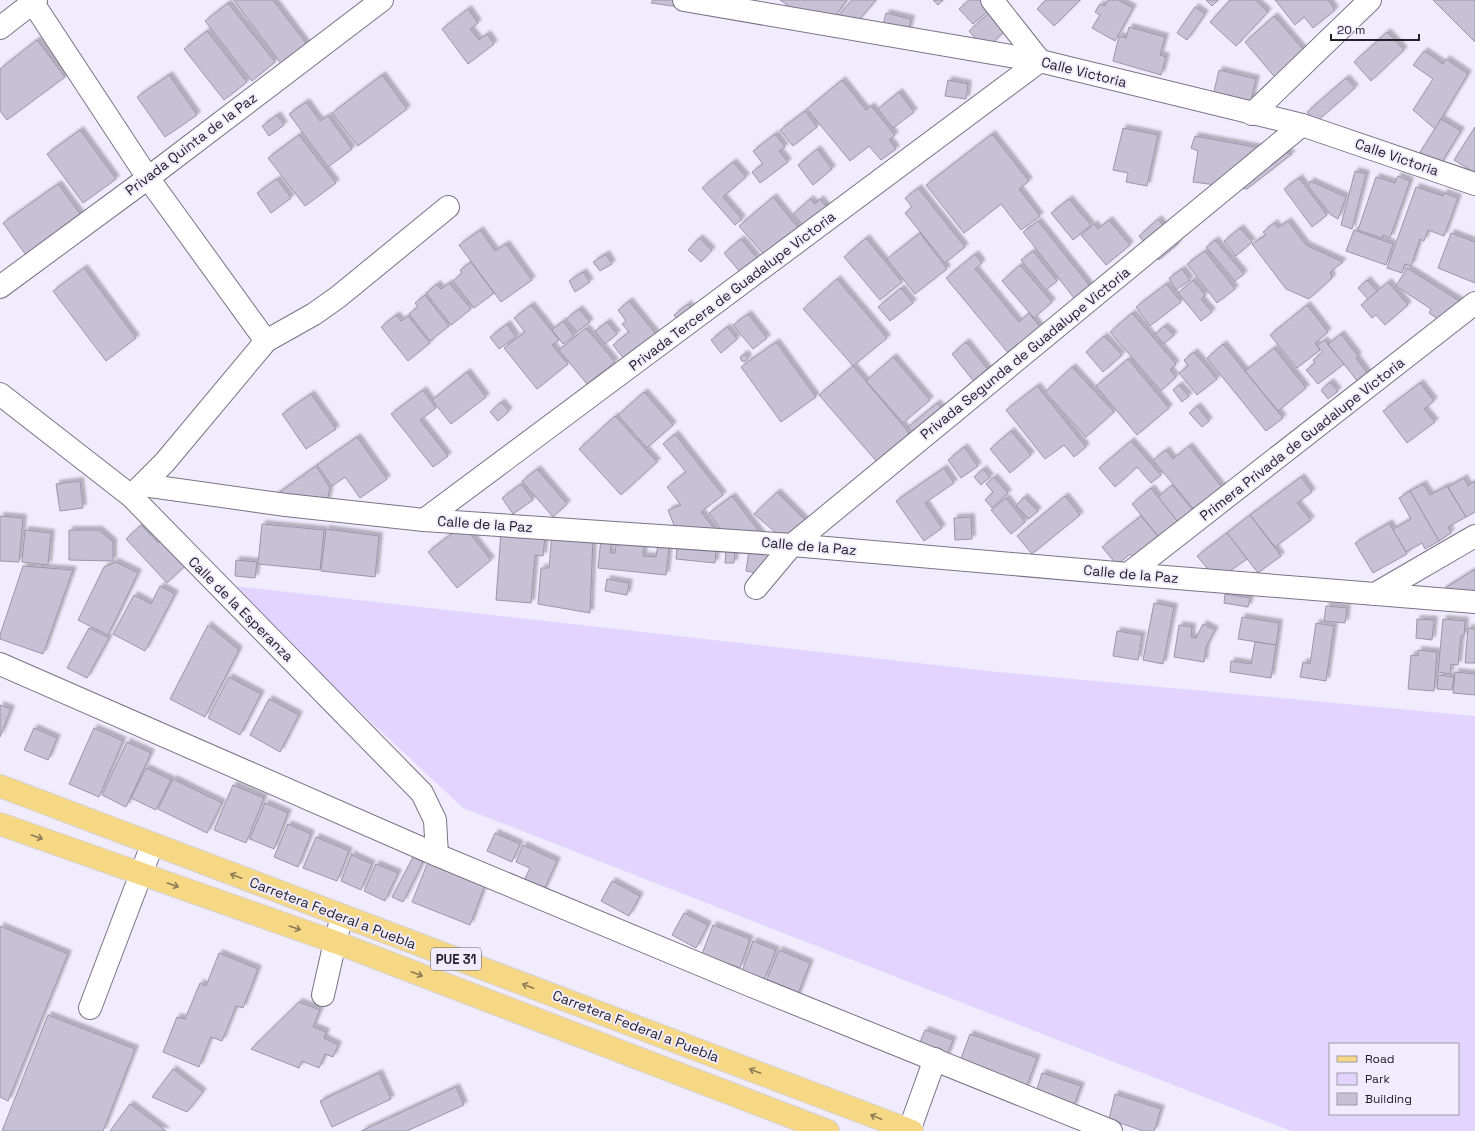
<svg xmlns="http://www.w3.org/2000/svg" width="1475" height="1131" font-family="'Space Grotesk',sans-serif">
  <defs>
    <filter id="shadow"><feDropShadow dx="3.5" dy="-3.5" stdDeviation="1" flood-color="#0004"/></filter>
  </defs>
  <rect width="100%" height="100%" fill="#f1ecfd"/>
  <path fill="#e2d4fe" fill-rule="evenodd" d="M225,585l773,87 477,44v415h-184l-828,-323zM1330,1044h128v70h-128z"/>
  <g fill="#c8c1d6" stroke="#9c95a9" filter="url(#shadow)">
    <path d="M234,0h39l38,50 -26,19z"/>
    <path d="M653,0h45l-5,9 -42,-6z"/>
    <path d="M780,0h67l-23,31z"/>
    <path d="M852,0h24l-25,29 -14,-12z"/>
    <path d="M933,0h10l-5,5z"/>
    <path d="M969,0h15l7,8 -18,16 -14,-15z"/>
    <path d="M1046,0h34l-26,26 -17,-17z"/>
    <path d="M1108,0h10l15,8 -18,33 -23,-13 8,-13 -5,-3 5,-8 5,2z"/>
    <path d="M1206,0h12l-6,6z"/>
    <path d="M1230,0h25l13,12 -32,34 -26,-24z"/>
    <path d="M1275,0h53l7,10 -22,18 -9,-11 -9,8z"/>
    <path d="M1433,0h42v42z"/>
    <path d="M228,3l47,59 -23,19 -47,-60z"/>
    <path d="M1195,7l10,7 -18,26 -10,-7z"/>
    <path d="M468,9l10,14 -8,6 9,11 8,-6 7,10 -26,20 -26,-35z"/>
    <path d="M990,12l16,18 -21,20 -16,-19z"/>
    <path d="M886,13l25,6 -5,21 -25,-7z"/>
    <path d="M1274,16l33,38 -29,27 -33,-39z"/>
    <path d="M1129,27l36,10 -5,18 6,2 -5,18 -48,-14 6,-25 7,2z"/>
    <path d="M207,31l40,51 -23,18 -40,-51z"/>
    <path d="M1387,32l17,18 -33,31 -17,-19z"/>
    <path d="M37,40l28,37 -58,43 -7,-9v-42z"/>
    <path d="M1424,51l19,13 3,-5 22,15 -33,55 -22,-19 20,-31 -20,-14z"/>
    <path d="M1219,70l37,9 -7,30 -37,-9z"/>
    <path d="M169,75l28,40 -32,22 -28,-40z"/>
    <path d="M382,75l25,34 -49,37 -26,-33z"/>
    <path d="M1346,78l9,10 -39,34 -9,-10z"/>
    <path d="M842,80l24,30 5,-4 24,29 -6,5 7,9 -15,11 -12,-14 -19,15 -43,-52z"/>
    <path d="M948,80l20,4 -2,15 -21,-3z"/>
    <path d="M899,92l15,20 -21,16 -15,-19z"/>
    <path d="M306,102l14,19 8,-5 24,33 -24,18 -39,-53z"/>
    <path d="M805,111l12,16 -24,19 -13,-16z"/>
    <path d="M277,115l7,10 -15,11 -7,-10z"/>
    <path d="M1441,119l20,12 -21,34 -20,-13z"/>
    <path d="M1475,127v46l-21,-13z"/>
    <path d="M1123,128l35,7 -11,51 -21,-4 2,-9 -15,-3z"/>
    <path d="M80,130l36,49 -33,24 -36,-49z"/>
    <path d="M775,134l10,13 -6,4 9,11 -28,21 -8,-11 11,-8 -10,-13z"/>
    <path d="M992,134l37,47 -10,8 21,27 -19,14 -20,-26 -37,29 -38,-48z"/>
    <path d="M299,135l37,48 -31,23 -37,-48z"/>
    <path d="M1195,136l97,18 -45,35 -54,-7 5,-31 -7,-3z"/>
    <path d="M817,149l15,20 -19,16 -15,-20z"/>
    <path d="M733,162l13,15 -23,20 19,22 -7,6 -33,-37z"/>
    <path d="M1355,171l11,3 -14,55 -11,-4z"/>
    <path d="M1398,176l12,5 -20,57 -7,-3 -1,3 -24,-8 18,-53 19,6z"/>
    <path d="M1299,178l28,37 -15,12 -28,-38z"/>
    <path d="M277,179l14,19 -20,15 -14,-20z"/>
    <path d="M1310,181l36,16 -8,22 -7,-4 -23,-29z"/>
    <path d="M58,184l28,38 -55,40 -28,-39z"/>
    <path d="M1416,187l27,9 1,-3 14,5 -14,38 -16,-6 -4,11 -4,-2 -9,27 -6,-2 -3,9 -15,-5z"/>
    <path d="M918,188l47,59 -20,16 -40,-50 7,-6 -7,-9z"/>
    <path d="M773,197l27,33 -33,28 -28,-32z"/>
    <path d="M810,199l5,5 5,-5 9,11 -22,20 -14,-16z"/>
    <path d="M1069,199l22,26 -18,15 -22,-27z"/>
    <path d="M1158,219l20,25 -19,16 -20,-24z"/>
    <path d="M1109,220l21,25 -24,20 -25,-30 13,-11 4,5z"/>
    <path d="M1038,221l59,74 -16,12 -58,-75z"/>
    <path d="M1288,221l18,24 37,17 -13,10 2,6 -23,21 -23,-10 -34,-45 14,-9 -3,-3 11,-9 4,5z"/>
    <path d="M1240,228l12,14 -16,14 -12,-15z"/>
    <path d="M480,230l15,21 11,-7 26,36 -31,22 -42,-57z"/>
    <path d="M1354,230l39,14 -7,21 -40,-14z"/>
    <path d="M920,233l27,36 -32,25 -28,-35z"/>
    <path d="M1451,233l24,9v41l-37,-15z"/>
    <path d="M699,238l13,12 -11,12 -13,-12z"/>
    <path d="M866,238l36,44 -22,18 -36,-43z"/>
    <path d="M741,239l16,19 -17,14 -16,-19z"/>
    <path d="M1215,240l29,34 -9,7 -29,-34z"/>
    <path d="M1033,251l24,30 -11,9 -25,-30z"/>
    <path d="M1205,251l30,38 -18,14 -30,-39z"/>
    <path d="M606,254l6,10 -12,7 -7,-9z"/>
    <path d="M975,254l7,9 -7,6 44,53 10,-9 11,14 -31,27 -63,-76z"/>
    <path d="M471,262l23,31 -20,15 -21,-27 9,-8 -2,-3z"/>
    <path d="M1020,265l32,37 -18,16 -32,-37z"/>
    <path d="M84,268l52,70 -30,23 -53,-70z"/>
    <path d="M1407,268l54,34 -20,19 -12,-8 2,-4 -35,-23z"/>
    <path d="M1182,269l8,11 -14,10 -7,-12z"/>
    <path d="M583,272l7,10 -15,10 -6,-11z"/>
    <path d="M837,279l50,59 -34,28 -50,-57z"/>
    <path d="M1193,280l12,15 -4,4 11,13 -11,9 -23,-28z"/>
    <path d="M1367,280l10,11 -9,8 -10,-11z"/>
    <path d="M1388,282l20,23 -23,20 -9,-10 -4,3 -11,-13z"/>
    <path d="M449,283l22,26 -20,16 -25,-32 11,-9 4,5z"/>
    <path d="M1166,284l15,18 -31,24 -14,-19z"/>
    <path d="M901,288l12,15 -23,18 -12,-14z"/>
    <path d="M425,295l24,31 -19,15 -21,-27 9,-7 -3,-4z"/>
    <path d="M629,301l27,33 -32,25 -11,-14 16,-13 -7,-8 4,-3 -8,-11z"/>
    <path d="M688,304l5,7 -16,8 -3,-4z"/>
    <path d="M531,305l28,35 -7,5 16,19 -31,25 -33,-41 21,-16 -11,-14z"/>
    <path d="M1307,305l21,27 -13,11 5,7 -23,18 -27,-33z"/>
    <path d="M579,309l11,13 -13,10 -11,-13z"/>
    <path d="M1132,313l44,51 -6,6 6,7 -15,14 -51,-59z"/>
    <path d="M748,314l19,24 -14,11 -20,-24z"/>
    <path d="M396,315l5,6 7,-5 22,27 -22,18 -27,-34z"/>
    <path d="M563,321l11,15 -11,8 -11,-14z"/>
    <path d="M607,322l10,12 -12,10 -10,-13z"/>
    <path d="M507,324l9,13 -17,12 -9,-12z"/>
    <path d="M1164,326l10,9 -10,9 -9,-10z"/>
    <path d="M727,327l10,12 -16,14 -10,-13z"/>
    <path d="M586,328l29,34 -28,22 -28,-34z"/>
    <path d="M1341,334l17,22 -2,2 12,16 -10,8 -30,-38z"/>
    <path d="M1104,336l18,19 -19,17 -17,-20z"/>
    <path d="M1324,340l20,24 -26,20 -12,-14 9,-7 -2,-3 10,-8 -6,-6z"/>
    <path d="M776,342l40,55 -35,25 -40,-55z"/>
    <path d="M966,342l28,35 -15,11 -27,-34z"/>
    <path d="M1223,344l60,74 -17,13 -59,-73z"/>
    <path d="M1274,348l32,40 -28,23 -33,-40z"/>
    <path d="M1194,352l23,27 -20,16 -18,-22 9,-7 -4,-6z"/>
    <circle cx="744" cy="358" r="3.5"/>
    <path d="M893,357l37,43 -27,23 -37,-42z"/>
    <path d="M1128,359l41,49 -32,27 -41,-49z"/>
    <path d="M853,366l53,63 7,12 -30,28 -64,-74z"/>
    <path d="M1072,367l42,45 -28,25 -41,-45z"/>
    <path d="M467,372l19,25 -35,27 -19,-24z"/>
    <path d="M1330,382l8,9 -10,8 -7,-9z"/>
    <path d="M1420,383l14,18 -10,8 11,13 -28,21 -24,-32z"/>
    <path d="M1179,385l10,11 -7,6 -9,-12z"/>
    <path d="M1037,386l49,61 -12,10 -10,-12 -19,14 -39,-49z"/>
    <path d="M423,390l13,18 -16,12 28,36 -15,11 -42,-53z"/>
    <path d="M644,392l29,33 -26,23 -29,-33z"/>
    <path d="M311,394l25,35 -30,20 -24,-35z"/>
    <path d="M501,402l8,9 -11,10 -8,-9z"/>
    <path d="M937,403l11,13 -29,23 -11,-12z"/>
    <path d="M1197,406l12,15 -7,6 -13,-14z"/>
    <path d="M615,416l42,46 -36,33 -42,-46z"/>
    <path d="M1011,431l20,24 -21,18 -20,-24z"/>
    <path d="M675,434l48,61 -22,17 21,27 -44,-4 -10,-25 13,-5 -14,-18 19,-15 -23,-28z"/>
    <path d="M357,437l30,42 -27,19 -15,-21 -13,9 -15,-21z"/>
    <path d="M1131,441l30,34 -10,8 -14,-16 -22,20 -16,-19z"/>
    <path d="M1189,446l36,45 -28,22 -44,-53 13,-10 7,9z"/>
    <path d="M964,447l14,19 -17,12 -13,-18z"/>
    <path d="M316,466l14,22 -5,21 -55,-10z"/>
    <path d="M944,468l10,15 -29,20 17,25 -18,13 -28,-40z"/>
    <path d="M537,469l30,35 -14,13 -31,-36z"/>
    <path d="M983,469l7,8 -9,8 -7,-8z"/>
    <path d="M994,477l14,16 -16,15 -7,-8 8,-8 -7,-8z"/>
    <path d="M1301,477l11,15 -15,11 14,17 -36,27 -25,-32z"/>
    <path d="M1464,478l4,8 7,-5v31l-9,5 -18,-30z"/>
    <path d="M80,481l3,27 -23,3 -4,-27z"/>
    <path d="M521,484l12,16 -20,14 -11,-16z"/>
    <path d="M1423,484l7,11 17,-9 19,31 -18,10 3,6 -12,8 -29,-50z"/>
    <path d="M1172,485l24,29 -15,12 -23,-29z"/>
    <path d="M1151,488l30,38 -19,15 -30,-37z"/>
    <path d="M1410,491l29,50 -14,8 -3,-6 -16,9 -14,-22 19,-11 -12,-21z"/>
    <path d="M777,492l31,31 -20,20 -34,-29z"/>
    <path d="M732,496l35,46 -38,-2 -20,-27z"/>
    <path d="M1065,496l15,19 -48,39 -15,-18z"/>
    <path d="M1024,497l14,14 -9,8 -13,-13z"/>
    <path d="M1006,498l19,24 -14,12 -20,-24z"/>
    <path d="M1250,515l31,41 -23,17 -31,-40z"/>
    <path d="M0,516l23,2 -4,44 -19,-1z"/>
    <path d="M1141,516l21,25 -25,20 -7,-7 -13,11 -15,-18z"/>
    <path d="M971,517l1,22 -17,1 -1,-22z"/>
    <path d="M1389,523l18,31 -34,19 -18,-30z"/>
    <path d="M262,524l62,6 -4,40 -62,-6z"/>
    <path d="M141,525l17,18 5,-4 24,25 -20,19 -41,-44z"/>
    <path d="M463,525l28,35 -34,28 -29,-36z"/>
    <path d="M326,529l53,7 -4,41 -54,-6z"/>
    <path d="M25,530l26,3 -3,32 -26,-3z"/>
    <path d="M69,530h30l14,12v19l-44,-1z"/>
    <path d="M501,532l44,4 -2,20 -8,-1 -4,48 -35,-3z"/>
    <path d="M552,533l41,4 -3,76 -52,-9 3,-36h8z"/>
    <path d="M1227,533l20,26 -30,21 -20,-24z"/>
    <path d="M617,536l28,3 -2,17 13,1 2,-13 11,2 -3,29 -68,-7 3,-30 11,1 -2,14h5z"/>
    <path d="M677,547l39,3 -1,13 -39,-4z"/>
    <path d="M749,550l32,4 -18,20 -17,-3z"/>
    <path d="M726,551l9,1 -1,11h-9z"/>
    <path d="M236,560l21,2 -2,16 -20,-2z"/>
    <path d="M116,562l22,11 -30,62 -30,-15 26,-53z"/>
    <path d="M23,566l50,4 -30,84 -43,-15v-4z"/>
    <path d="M1474,570l1,1v39l-33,-20z"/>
    <path d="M607,579l22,4 -2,12 -22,-4z"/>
    <path d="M160,586l15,8 -30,57 -32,-17 21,-39 17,9z"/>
    <path d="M1225,594l25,4 -2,9 -24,-4z"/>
    <path d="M1154,603l20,4 -11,57 -20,-4z"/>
    <path d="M1326,606l21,2 -2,15 -21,-2z"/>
    <path d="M1242,617l37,6 -3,22 -38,-6z"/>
    <path d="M1417,619l17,1 -2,20 -16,-2z"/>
    <path d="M1443,619l22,2 -1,15h-3l-3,29 -7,-1 -1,10 -12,-2z"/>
    <path d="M1316,623l18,3 -8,55 -26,-4 3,-15 7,2z"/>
    <path d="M1203,624l12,6 -9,17 -2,15 -30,-5 5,-32 13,2 -1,10 5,1z"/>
    <path d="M208,625l31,25 -34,67 -35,-18z"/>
    <path d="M89,628l20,10 -22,40 -20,-10z"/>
    <path d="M1468,628l7,1v34h-10z"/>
    <path d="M1117,631l25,4 -4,25 -25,-4z"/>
    <path d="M1255,642l21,3 -5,33 -41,-6 1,-11 20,3z"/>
    <path d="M1418,650l19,2 -3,39 -26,-2 3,-34 7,1z"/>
    <path d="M1455,672l20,2v21l-22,-2z"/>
    <path d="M1438,675l16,2 -2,13 -15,-1z"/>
    <path d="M229,677l32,17 -21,41 -32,-17z"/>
    <path d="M269,699l30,16 -19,37 -30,-17z"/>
    <path d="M0,705l11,4 -11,28z"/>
    <path d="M34,728l23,10 -9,22 -24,-10z"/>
    <path d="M94,728l29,13 -24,56 -30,-13z"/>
    <path d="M127,742l24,11 -25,54 -24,-12z"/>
    <path d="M146,768l25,12 -15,30 -25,-12z"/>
    <path d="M173,779l49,24 -15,30 -49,-24z"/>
    <path d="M233,785l31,13 -18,45 -32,-13z"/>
    <path d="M265,803l23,10 -14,36 -24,-10z"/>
    <path d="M288,824l23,10 -13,33 -24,-10z"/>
    <path d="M495,833l25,11 -8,18 -25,-11z"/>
    <path d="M316,837l33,14 -12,30 -34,-13z"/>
    <path d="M523,845l34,16 -14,31 -20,-9 7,-15 -14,-6z"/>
    <path d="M352,853v2l20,9 -11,26 -20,-9z"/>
    <path d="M413,857l10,5 -20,40 -11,-5z"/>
    <path d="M428,862l57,23 -15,40 -58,-23z"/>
    <path d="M376,864l22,9 -13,28 -21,-10z"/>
    <path d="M612,881l28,15 -11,20 -28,-15z"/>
    <path d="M684,913l24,12 -12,23 -24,-13z"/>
    <path d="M713,925l37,14 -10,29 -38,-14z"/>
    <path d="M0,926l68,28 -60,147 -8,-4z"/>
    <path d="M753,941l23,9 -12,30 -22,-9z"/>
    <path d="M779,950l31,13 -13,34 -32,-13z"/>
    <path d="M219,953l39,16 -15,39 -7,-2 -14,35 -11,-4 -12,30 -36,-15 14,-35 8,2 15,-36 6,3z"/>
    <path d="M299,1002l21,8 -7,17 13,5 -2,6 14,7 -5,12 -8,-3 -6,14 -17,-7 -3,7 -48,-19z"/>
    <path d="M48,1015l87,34 -32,82h-101z"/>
    <path d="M925,1030l28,10 -7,18 -28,-11z"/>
    <path d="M970,1034l67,24 -11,30 -67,-24z"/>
    <path d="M173,1069l30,23 -16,20 -35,-15z"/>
    <path d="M379,1073l12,26 -59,28 -12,-26z"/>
    <path d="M1042,1073l39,13 -8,22 -38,-13z"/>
    <path d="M456,1087l8,18 -57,26h-46z"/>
    <path d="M1115,1094l46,15 -7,22h-11l-34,-12z"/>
    <path d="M130,1104l36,27h-56z"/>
  </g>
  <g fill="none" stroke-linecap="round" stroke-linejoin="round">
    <g stroke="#797386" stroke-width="24">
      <g id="minor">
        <path d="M31,0l117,178 118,163 -101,121 -30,30"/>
        <path d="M684,0l356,61 262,64 173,59"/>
        <path d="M0,28l36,-28"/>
        <path d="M1252,114l118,-114"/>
        <path d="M0,287l148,-109 234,-178"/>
        <path d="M266,341l48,-27 24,-17 110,-90"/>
        <path d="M0,394l131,102 291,297 13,27 2,35"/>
        <path d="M143,485l143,20 138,15 368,25 336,29 347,28"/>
        <path d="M424,520l616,-459 -48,-61"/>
        <path d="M1128,574l347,-271"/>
        <path d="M756,588l36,-43 510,-420"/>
        <path d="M1375,594l100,-58"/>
        <path d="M0,664l437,191 310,129 364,147"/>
        <path d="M323,995l12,-53 7,-26"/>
        <path d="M90,1008l62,-163"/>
        <path d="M909,1131l26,-72"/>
      </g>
    </g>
    <g stroke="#d3d2d4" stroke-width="24">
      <g id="major">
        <path d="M0,786l912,345"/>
        <path d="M0,824l335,118 493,189"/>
      </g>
    </g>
    <use href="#minor" stroke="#fff" stroke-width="22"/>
    <use href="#major" stroke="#f6d784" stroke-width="22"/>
  </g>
  <defs><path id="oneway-shaft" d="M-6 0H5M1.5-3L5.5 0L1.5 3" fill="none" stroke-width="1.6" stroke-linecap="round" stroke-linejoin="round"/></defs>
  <g stroke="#8c7c56">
    <use href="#oneway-shaft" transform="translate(37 837) rotate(19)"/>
    <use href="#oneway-shaft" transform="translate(236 876) rotate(-159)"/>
    <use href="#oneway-shaft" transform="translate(173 885) rotate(19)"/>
    <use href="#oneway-shaft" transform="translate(295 928) rotate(19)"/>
    <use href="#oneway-shaft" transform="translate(417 974) rotate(21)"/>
    <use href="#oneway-shaft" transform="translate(528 986) rotate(-159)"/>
    <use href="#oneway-shaft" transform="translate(755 1071) rotate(-159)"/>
    <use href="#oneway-shaft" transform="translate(876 1117) rotate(-158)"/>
  </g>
  <g text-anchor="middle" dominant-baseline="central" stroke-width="4" stroke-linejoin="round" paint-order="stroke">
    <rect fill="#f1ecfd" stroke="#615d68" stroke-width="1" x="431" y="948" width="50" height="22" rx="3"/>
    <g font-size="13" font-weight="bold" fill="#232028">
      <text x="456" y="959">PUE 31</text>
    </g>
    <g font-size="14" fill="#232028" stroke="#f1ecfd">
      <text transform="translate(1084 72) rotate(14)">Calle Victoria</text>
      <text transform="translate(191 144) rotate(-37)">Privada Quinta de la Paz</text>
      <text transform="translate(1397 157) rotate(19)">Calle Victoria</text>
      <text transform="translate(732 291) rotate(-37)">Privada Tercera de Guadalupe Victoria</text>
      <text transform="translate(1025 353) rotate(-39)">Privada Segunda de Guadalupe Victoria</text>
      <text transform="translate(1302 439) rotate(-38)">Primera Privada de Guadalupe Victoria</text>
      <text transform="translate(485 524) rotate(4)">Calle de la Paz</text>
      <text transform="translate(809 546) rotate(5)">Calle de la Paz</text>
      <text transform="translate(1131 574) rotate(5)">Calle de la Paz</text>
      <text transform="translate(241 609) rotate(45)">Calle de la Esperanza</text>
      <text transform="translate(333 913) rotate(21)">Carretera Federal a Puebla</text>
      <text transform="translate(636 1026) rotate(21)">Carretera Federal a Puebla</text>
    </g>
  </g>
  <rect x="1329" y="1043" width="130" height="72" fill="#f1ecfd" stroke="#9f9aa8"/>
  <rect x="1337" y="1056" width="20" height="6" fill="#f6d784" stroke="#9f9aa8"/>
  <text x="1365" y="1063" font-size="12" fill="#232028">Road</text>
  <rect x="1337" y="1073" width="20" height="12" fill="#e2d4fe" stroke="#9f9aa8"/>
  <text x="1365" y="1083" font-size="12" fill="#232028">Park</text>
  <rect x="1337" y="1093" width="20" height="12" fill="#c8c1d6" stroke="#9f9aa8"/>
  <text x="1365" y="1103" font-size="12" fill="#232028">Building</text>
  <path d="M1331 34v6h88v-6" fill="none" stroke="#232028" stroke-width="2"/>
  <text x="1337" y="34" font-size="12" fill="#232028" stroke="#f1ecfd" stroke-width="3" paint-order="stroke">20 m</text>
</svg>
